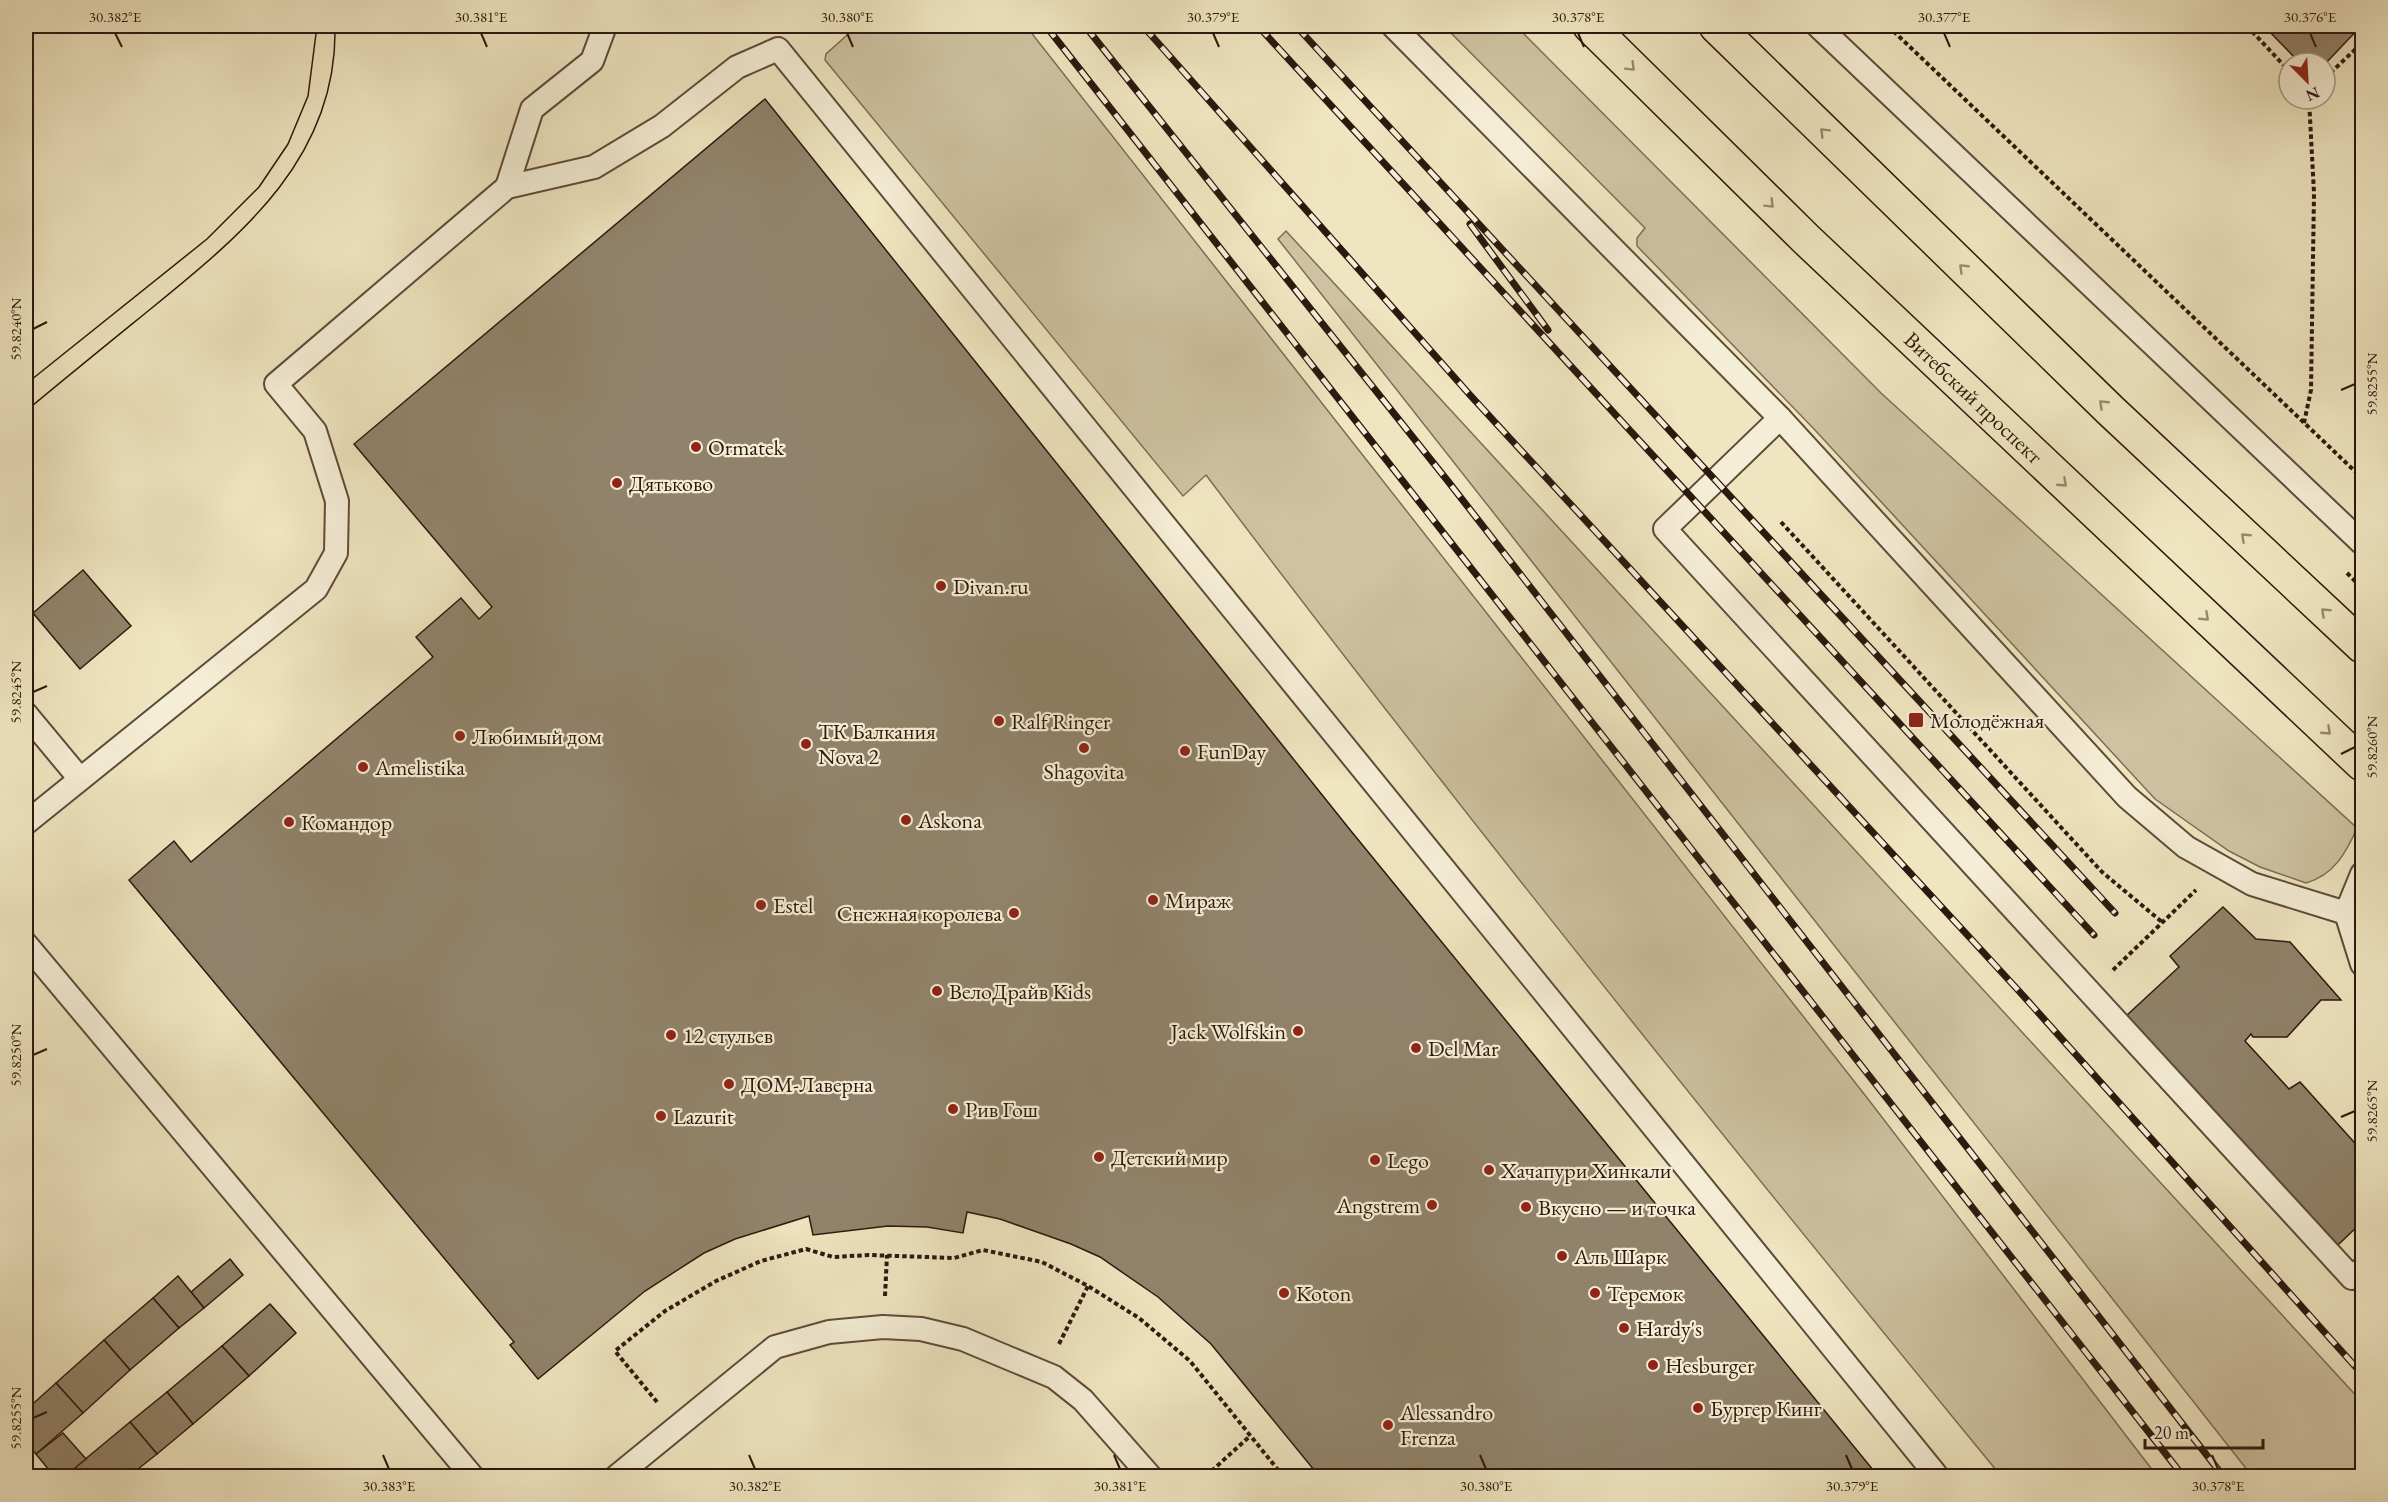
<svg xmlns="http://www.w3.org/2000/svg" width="2388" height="1502" font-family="'EB Garamond',serif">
  <rect width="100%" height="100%" fill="#efe5c0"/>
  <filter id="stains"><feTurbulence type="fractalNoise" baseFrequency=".00333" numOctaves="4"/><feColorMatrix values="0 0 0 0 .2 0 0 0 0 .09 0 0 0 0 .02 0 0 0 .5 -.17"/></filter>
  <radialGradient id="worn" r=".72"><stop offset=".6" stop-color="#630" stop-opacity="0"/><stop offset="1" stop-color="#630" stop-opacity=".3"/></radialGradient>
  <g fill="#cec2a2" stroke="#7d6d58" stroke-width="1.5">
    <path d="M853,26h173l842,1073 289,377h-156c-270,-329 -538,-661 -795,-1001l-23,21 -358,-436 1,-6 29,-26z"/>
    <path d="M1444,26h72l365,367 476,435c-11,25 -23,47 -51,55l-46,-16 -31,-16 -74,-52 -341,-370 -177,-183v-8l8,-10z"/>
    <path d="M1286,231l1076,1171v74h-110l-974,-1237z"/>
  </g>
  <g fill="#91836b" stroke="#2c180e" stroke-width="1.5">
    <path d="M2264,26h97l-36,38 -25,-1z"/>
    <path d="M765,99l586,732 527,645h-559l-108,-132 -53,-47 -58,-40 -29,-13 -71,-25 -33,-7 -4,21 -36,-6 -39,-1 -75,9 -4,-19 -74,23 -31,14 -59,38 -107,88 -28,-34 4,-3 -385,-462 45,-39 17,21 242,-205 -17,-20 45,-39 18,21 13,-12 -138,-163z"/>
    <path d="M83,570l48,56 -51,43 -47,-56z"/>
    <path d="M2223,907l33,32 34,3 51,58h-20l-34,37h-34l-2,-3 -6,7 44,48 11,-7 62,69v71l-24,23 -212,-229 53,-49 -9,-11z"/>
    <path d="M230,1259l13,16 -39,33 -13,-16z"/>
    <path d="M178,1276l26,32 -25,20 -26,-30z"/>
    <path d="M153,1298l26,30 -49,42 -26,-30z"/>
    <path d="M270,1304l26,29 -47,43 -27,-30z"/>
    <path d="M104,1340l26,30 -47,43 -27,-30z"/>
    <path d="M222,1346l27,30 -56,48 -26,-32z"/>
    <path d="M56,1383l27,30 -47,41 -10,-12v-32z"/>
    <path d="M167,1392l26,32 -36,30 -27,-32z"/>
    <path d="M130,1422l27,32 -28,22h-64z"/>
    <path d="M63,1433l23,26 -21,17h-11l-18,-22z"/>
  </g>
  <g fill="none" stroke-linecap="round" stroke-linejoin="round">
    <g stroke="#5d4b3a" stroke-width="26">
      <g id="service">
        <path d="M1393,26l387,392 347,379 59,50 66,37 94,29 16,-39"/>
        <path d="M1818,26l544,517"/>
        <path d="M507,187l25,-78 60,-48 13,-35"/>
        <path d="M1780,418l-115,111 687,749 10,-9"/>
        <path d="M26,714l54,65"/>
        <path d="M26,823l290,-234 20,-36 1,-52 -22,-70 -39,-47 231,-197 87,-20 68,-41 75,-59 41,-18 1159,1427"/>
        <path d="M2346,913l16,51"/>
        <path d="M26,944l446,532"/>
        <path d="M617,1476l158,-129 54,-15 54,-5 38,2 42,10 91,38 29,23 67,76"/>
      </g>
    </g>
    <g stroke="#2c180e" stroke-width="36">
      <g id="primary">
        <path id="s1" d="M1590,26l216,213 556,525"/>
        <path d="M1716,26l394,384 252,236"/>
      </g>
    </g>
    <g stroke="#2c180e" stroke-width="4" stroke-dasharray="4.5 3" stroke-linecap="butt">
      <path d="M1888,26l474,452"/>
      <path d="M2247,26l42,45"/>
      <path d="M2325,78l37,-35"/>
      <path d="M2304,423l7,-33 3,-197 -5,-94"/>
      <path d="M1781,522l321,350 60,50"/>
      <path d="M2347,573l15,15"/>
      <path d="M2113,970l83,-80"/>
      <path d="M885,1296l2,-41"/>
      <path d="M1059,1344l29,-58"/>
      <path d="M657,1402l-42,-51 50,-40 51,-30 45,-20 45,-12 27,8 36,-2 85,3 29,-8 59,12 46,24 51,32 51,43 93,115"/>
      <path d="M1206,1476l44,-40"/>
    </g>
    <use href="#service" stroke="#f5eed6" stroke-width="22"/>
    <use href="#primary" stroke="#efe5c0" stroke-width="33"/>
    <g stroke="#2c180e" stroke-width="1.5">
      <path d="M26,384l181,-145 52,-52 29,-43 20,-48 9,-70"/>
      <path d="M26,411c42,-35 84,-69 127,-104 91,-74 185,-151 182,-281"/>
    </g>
    <g stroke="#2c180e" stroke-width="7">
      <g id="rail">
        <path d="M1046,26l1137,1450"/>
        <path d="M1085,26l362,454 776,996"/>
        <path d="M1143,26l327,369 548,595 344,384"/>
        <path d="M1258,26l836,909"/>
        <path d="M1296,26l819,887"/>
        <path d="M1470,224l78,106"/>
      </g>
    </g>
    <use href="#rail" stroke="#f5eed6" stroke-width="4.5" stroke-dasharray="14" stroke-linecap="butt"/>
  </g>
  <defs><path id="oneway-chevron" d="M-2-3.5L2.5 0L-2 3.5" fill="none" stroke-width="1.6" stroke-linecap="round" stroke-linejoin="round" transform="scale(1.5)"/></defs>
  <g stroke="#978970">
    <use href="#oneway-chevron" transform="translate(1631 67) rotate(45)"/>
    <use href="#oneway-chevron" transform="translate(1824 132) rotate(-135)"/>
    <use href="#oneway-chevron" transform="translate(1770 204) rotate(45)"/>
    <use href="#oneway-chevron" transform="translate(1963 268) rotate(-136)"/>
    <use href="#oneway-chevron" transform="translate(2103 404) rotate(-136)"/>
    <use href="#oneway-chevron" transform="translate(2063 483) rotate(43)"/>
    <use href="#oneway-chevron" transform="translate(2245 537) rotate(-137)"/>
    <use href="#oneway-chevron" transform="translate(2325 612) rotate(-137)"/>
    <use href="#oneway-chevron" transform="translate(2205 617) rotate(43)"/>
    <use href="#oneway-chevron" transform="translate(2327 731) rotate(43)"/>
  </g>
  <path fill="none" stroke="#2c180e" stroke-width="2" d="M115,33l7,14M481,33l6,14M847,33l6,14M1213,33l6,14M1578,33l6,14M1944,33l6,14M2310,33l6,14M33,329l14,-7M2341,390l14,-6M33,692l14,-6M2341,754l14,-7M33,1055l14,-6M2341,1117l14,-6M33,1418l14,-6M383,1455l6,14M749,1455l6,14M1114,1455l6,14M1480,1455l6,14M1846,1455l6,14M2212,1455l6,14"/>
  <g fill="#8f2418" stroke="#f5eed6" stroke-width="2">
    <circle cx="696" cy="447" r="6"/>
    <circle cx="617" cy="483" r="6"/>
    <circle cx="941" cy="586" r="6"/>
    <rect x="1908" y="712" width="16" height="16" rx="3"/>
    <circle cx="999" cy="721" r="6"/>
    <circle cx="460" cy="736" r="6"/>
    <circle cx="806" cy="744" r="6"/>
    <circle cx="1084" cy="748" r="6"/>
    <circle cx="1185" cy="751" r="6"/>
    <circle cx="363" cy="767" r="6"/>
    <circle cx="906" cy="820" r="6"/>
    <circle cx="289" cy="822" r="6"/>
    <circle cx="1153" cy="900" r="6"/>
    <circle cx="761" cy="905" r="6"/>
    <circle cx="1014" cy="913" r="6"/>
    <circle cx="937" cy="991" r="6"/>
    <circle cx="1298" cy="1031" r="6"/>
    <circle cx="671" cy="1035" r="6"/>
    <circle cx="1416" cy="1048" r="6"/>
    <circle cx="729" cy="1084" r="6"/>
    <circle cx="953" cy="1109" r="6"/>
    <circle cx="661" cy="1116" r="6"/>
    <circle cx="1099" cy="1157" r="6"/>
    <circle cx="1375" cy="1160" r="6"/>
    <circle cx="1489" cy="1170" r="6"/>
    <circle cx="1432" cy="1205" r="6"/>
    <circle cx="1526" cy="1207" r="6"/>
    <circle cx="1562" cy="1256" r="6"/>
    <circle cx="1284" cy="1293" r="6"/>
    <circle cx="1595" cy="1293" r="6"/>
    <circle cx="1624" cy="1328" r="6"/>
    <circle cx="1653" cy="1365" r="6"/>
    <circle cx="1698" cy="1408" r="6"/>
    <circle cx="1388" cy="1425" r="6"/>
  </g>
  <g text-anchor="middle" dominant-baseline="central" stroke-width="4.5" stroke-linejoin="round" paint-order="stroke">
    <g font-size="22" fill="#2c180e" stroke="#f5eed6">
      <text stroke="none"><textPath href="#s1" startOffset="534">Витебский проспект</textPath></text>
    </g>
    <g font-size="22" fill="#2c180e" stroke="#f5eed6" text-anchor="start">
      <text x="708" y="447">Ormatek</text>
      <text x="629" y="483">Дятьково</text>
      <text x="953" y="586">Divan.ru</text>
      <text x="1930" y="720">Молодёжная</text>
      <text x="1011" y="721">Ralf Ringer</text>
      <text x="818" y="731">ТК Балкания<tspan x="818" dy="25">Nova 2</tspan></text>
      <text x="472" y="736">Любимый дом</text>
      <text x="1197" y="751">FunDay</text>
      <text x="375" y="767">Amelistika</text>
      <text x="1084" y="771" text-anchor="middle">Shagovita</text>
      <text x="918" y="820">Askona</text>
      <text x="301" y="822">Командор</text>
      <text x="1165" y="900">Мираж</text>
      <text x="773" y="905">Estel</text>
      <text x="1002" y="913" text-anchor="end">Снежная королева</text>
      <text x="949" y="991">ВелоДрайв Kids</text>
      <text x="1286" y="1031" text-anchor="end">Jack Wolfskin</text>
      <text x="683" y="1035">12 стульев</text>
      <text x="1428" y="1048">Del Mar</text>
      <text x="741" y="1084">ДОМ-Лаверна</text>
      <text x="965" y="1109">Рив Гош</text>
      <text x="673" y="1116">Lazurit</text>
      <text x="1111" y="1157">Детский мир</text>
      <text x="1387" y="1160">Lego</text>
      <text x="1501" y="1170">Хачапури Хинкали</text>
      <text x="1420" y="1205" text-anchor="end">Angstrem</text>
      <text x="1538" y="1207">Вкусно — и точка</text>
      <text x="1574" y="1256">Аль Шарк</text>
      <text x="1296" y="1293">Koton</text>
      <text x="1607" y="1293">Теремок</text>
      <text x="1636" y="1328">Hardy's</text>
      <text x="1665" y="1365">Hesburger</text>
      <text x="1710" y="1408">Бургер Кинг</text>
      <text x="1400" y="1412">Alessandro<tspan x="1400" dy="25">Frenza</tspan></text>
    </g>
  </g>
  <rect width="2388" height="1502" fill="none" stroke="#efe5c0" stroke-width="66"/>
  <g transform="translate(2307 81) rotate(156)"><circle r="28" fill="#f5eed6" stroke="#a59886" stroke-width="1.5"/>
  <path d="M0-4.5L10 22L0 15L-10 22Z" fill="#8f2418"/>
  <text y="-9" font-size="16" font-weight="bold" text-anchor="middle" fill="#2c180e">N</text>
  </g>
  <path d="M2145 1439v9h118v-9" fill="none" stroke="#2c180e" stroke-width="3"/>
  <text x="2154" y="1439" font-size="18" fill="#2c180e" stroke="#f5eed6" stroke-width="4.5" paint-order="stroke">20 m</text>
  <rect x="33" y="33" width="2322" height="1436" fill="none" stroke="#2c180e" stroke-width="2"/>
  <g font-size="15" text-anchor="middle" fill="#2c180e">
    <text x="115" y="22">30.382°E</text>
    <text x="481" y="22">30.381°E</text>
    <text x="847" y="22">30.380°E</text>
    <text x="1213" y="22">30.379°E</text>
    <text x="1578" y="22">30.378°E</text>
    <text x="1944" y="22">30.377°E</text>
    <text x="2310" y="22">30.376°E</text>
    <text transform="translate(16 329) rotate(-90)" y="5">59.8240°N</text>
    <text transform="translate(2372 384) rotate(-90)" y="5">59.8255°N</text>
    <text transform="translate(16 692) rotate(-90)" y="5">59.8245°N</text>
    <text transform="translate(2372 747) rotate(-90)" y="5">59.8260°N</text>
    <text transform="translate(16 1055) rotate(-90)" y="5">59.8250°N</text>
    <text transform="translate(2372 1111) rotate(-90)" y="5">59.8265°N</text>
    <text transform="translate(16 1418) rotate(-90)" y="5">59.8255°N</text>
    <text x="389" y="1491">30.383°E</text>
    <text x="755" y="1491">30.382°E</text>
    <text x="1120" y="1491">30.381°E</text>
    <text x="1486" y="1491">30.380°E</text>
    <text x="1852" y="1491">30.379°E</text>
    <text x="2218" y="1491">30.378°E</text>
  </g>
  <rect width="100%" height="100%" filter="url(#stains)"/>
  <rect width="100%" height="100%" fill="url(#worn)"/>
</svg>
